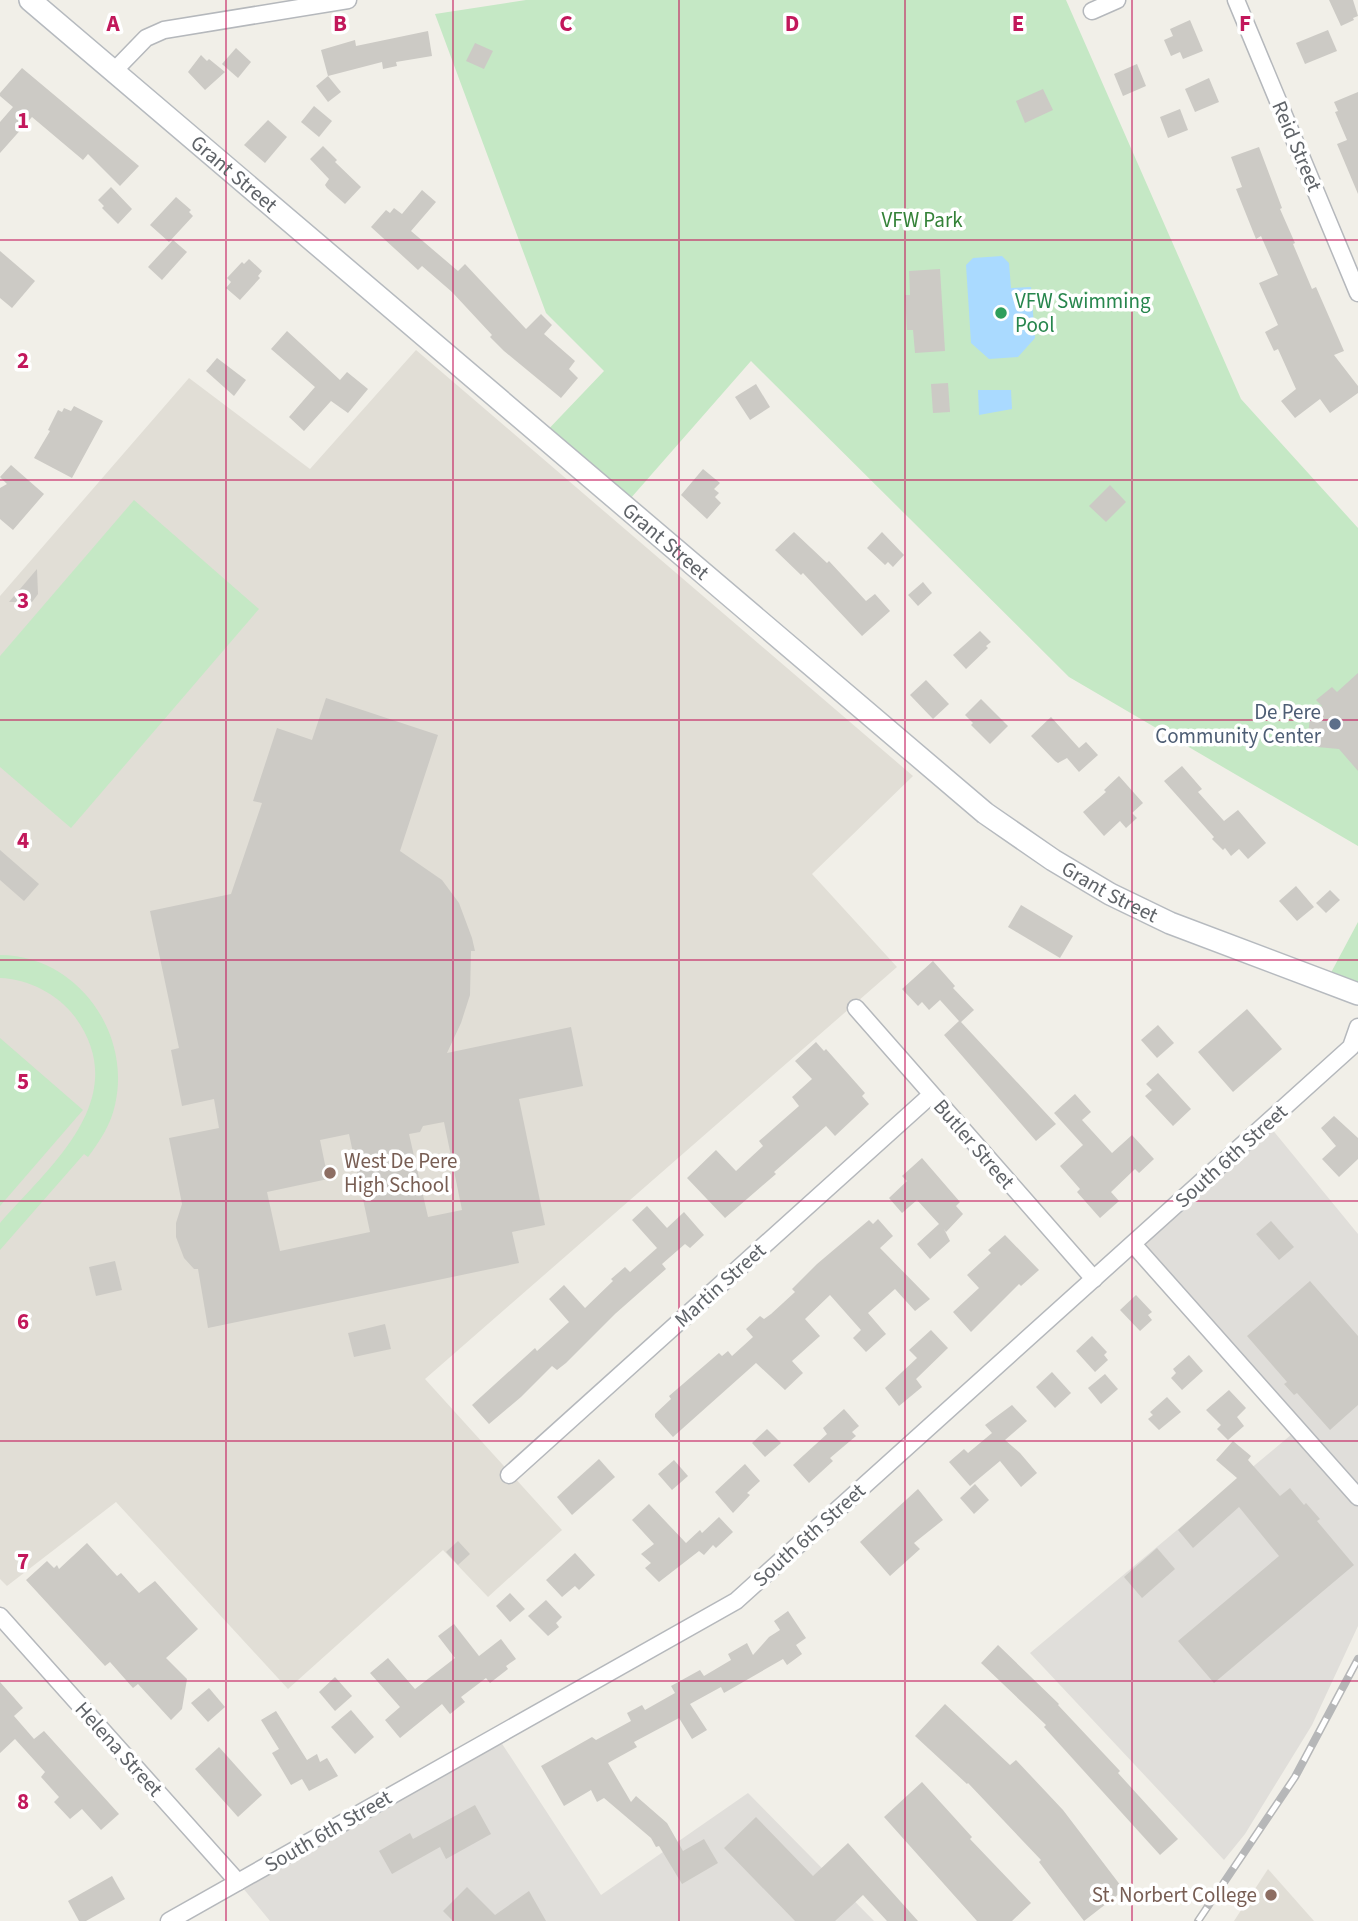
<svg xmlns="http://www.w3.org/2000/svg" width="1358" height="1921" font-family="'Source Sans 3',sans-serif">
  <rect width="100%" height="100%" fill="#f1efe8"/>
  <g fill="#e0deda">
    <path d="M1267,1123l91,111v392l-46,99 -67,109 -21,26 -194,-207 268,-224 -165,-185z"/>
    <path d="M497,1736l104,159 147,-102 126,128h-604l-32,-39z"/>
  </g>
  <g fill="#e1ded6">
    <path d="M416,350l497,426 -101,98 85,93 -472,412 137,151 -74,67 -45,-47 -155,139 -172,-187 -109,84 -7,-7v-983l189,-218 121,91z"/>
    <path d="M1268,1869l46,52h-80z"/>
  </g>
  <g fill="#c5e8c5">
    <path d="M526,0h540l175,399 117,129v318l-289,-169 -318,-316 -128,146 -82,-70 63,-66 -58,-58 -111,-299z"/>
    <path d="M134,500l125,109 -188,219 -71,-61v-111z"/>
    <path d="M1358,922v72l-32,-12z"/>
    <path d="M0,955c76,0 132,77 115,150 -4,19 -15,36 -27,52l-4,-3 -84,96v-27c50,-57 134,-125 75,-206 -17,-23 -47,-38 -75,-39z"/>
    <path d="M0,1038l83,72 -83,96z"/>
  </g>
  <g fill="#aadaff">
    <path d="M1002,256l7,7 2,25 20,-1 4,51 -17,19 -29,2 -18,-16 -5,-78 7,-7z"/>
    <path d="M978,390h33l1,19 -33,6z"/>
  </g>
  <g fill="#cccac5" fill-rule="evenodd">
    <path d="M1329,0h24l5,16 -5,2 1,2 -13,6z"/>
    <path d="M1190,20l13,31 -20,8 -3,-7 -9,4 -7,-16 9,-4 -3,-7z"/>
    <path d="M1328,30l9,21 -32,13 -9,-21z"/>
    <path d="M428,31l4,25 -36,6 1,4 -14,3 -1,-7 -54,14 -7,-26 34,-10 1,6z"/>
    <path d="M475,43l18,8 -9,18 -18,-8z"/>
    <path d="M236,48l15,14 -13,16 -16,-14z"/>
    <path d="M201,55l6,6 2,-2 16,13 -20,18 -17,-18z"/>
    <path d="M1137,64l9,22 -23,10 -9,-22z"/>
    <path d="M22,68l117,98 -19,20 -32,-32 -5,6 -51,-43 -32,36v-31l13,-15 -13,-11v-3z"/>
    <path d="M328,76l13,16 -13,10 -12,-16z"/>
    <path d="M1209,78l10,24 -24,10 -10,-23z"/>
    <path d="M1043,89l10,21 -28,13 -9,-22z"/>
    <path d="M1358,92v102l-21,-50 10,-4 -12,-28 3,-1 -4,-9z"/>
    <path d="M314,106l18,15 -13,16 -18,-15z"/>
    <path d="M1180,109l8,21 -20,8 -8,-21z"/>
    <path d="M268,120l19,17 -22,26 -21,-18z"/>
    <path d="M323,146l14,14 -2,2 26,25 -16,17 -18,-16 -2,-3 4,-6 -19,-20z"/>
    <path d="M1259,147l23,61 -2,1 15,34 -2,1 19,45 4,-2 28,64 -10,4 24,31v7l-28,20 -10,-14 -25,19 -14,-17 15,-12 -18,-40 -4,2 -9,-19 13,-7 -19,-42 19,-8 -17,-39 -5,3 -20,-50 6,-2 -11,-30z"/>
    <path d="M111,187l21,22 -14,15 -16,-16 2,-2 -6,-6z"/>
    <path d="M422,190l14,12 -25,29 47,40 7,-7 61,65 15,-15 11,11 -8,9 31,27 -6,8 9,9 -17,20 -57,-47 -14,-14 2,-2 -40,-43 -30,-26 -4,4 -47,-43 15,-17 4,3 4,-5 8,6z"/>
    <path d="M176,197l15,13 -2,2 4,4 -24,26 -19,-17z"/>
    <path d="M173,240l14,12 -25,28 -14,-13z"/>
    <path d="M0,251l35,30 -23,27 -12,-10z"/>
    <path d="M249,259l13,12 -4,5 2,2 -20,22 -14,-12 5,-6 -4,-4 15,-16 2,2z"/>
    <path d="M940,269l5,82 -30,2 -2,-23h-6l-2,-35h5l-1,-24z"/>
    <path d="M287,331l53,49 7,-8 21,17 -20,24 -17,-12 -27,30 -15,-14 26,-30 -44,-38z"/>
    <path d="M217,358l29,22 -12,16 -28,-25z"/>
    <path d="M948,383l2,29 -17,1 -2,-29z"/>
    <path d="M756,384l14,23 -20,13 -15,-23z"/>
    <path d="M74,406l29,15 -31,57 -38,-20 16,-27 -2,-1 10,-20 4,2 2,-4 7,3z"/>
    <path d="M11,465l33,29 -31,36 -13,-11v-31l7,-4 -7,-7z"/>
    <path d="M703,469l17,14 -6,6 5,4 -4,4 6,6 -14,16 -26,-24z"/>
    <path d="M1110,485l16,17 -20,20 -17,-16z"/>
    <path d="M794,532l33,31 2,-2 37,40 9,-7 15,17 -28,25 -59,-63 -2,2 -26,-25z"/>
    <path d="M882,532l22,23 -11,12 -5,-5 -3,3 -18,-17z"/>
    <path d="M37,569l1,25 -6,8h-23z"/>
    <path d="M923,582l9,11 -14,13 -10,-11z"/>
    <path d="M980,631l11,11 -5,4 2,2 -22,21 -13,-14z"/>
    <path d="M1358,673v98l-19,-22 -22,-2 -9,-11 2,-19 12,-11 -6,-6 16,-13 5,5z"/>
    <path d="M926,680l23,24 -16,15 -23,-24z"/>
    <path d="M326,698l112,37 -38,116 42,29 17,23 13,35 3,13h-4l-1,44 -9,28 -14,30 124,-26 12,59 -64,13 26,126 -33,7 7,31 -311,65 -10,-59h-4l-10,-11 -8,-21v-14l6,-19 -13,-66 50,-10 -5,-29 -32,7 -11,-56 8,-2 -29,-137 81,-17 31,-91 -9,-2 24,-73 35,12zM444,1122l18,88 -34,7 -19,-83 11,-2 3,-6zM349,1134l21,98 -90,19 -13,-59 61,-13 -8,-39z"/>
    <path d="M981,699l27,27 -18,18 -19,-19 2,-2 -8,-8z"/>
    <path d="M1051,717l28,31 7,-6 12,13 -19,17 -12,-14 -9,5 -3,-2 -24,-25z"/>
    <path d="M1182,766l20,23 -4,3 26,29 14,-11 28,33 -18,16 -9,-10 -8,7 -6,-8 -2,2 -11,-11 2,-2 -50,-56z"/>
    <path d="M1119,776l24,27 -11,10 5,5 -11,10 -6,-7 -16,15 -21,-24 23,-20 -2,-2z"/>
    <path d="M0,850l39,34 -15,17 -24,-21z"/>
    <path d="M1296,886l18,21 -17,14 -18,-20z"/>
    <path d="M1330,890l10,10 -14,13 -10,-10z"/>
    <path d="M1021,905l52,31 -13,22 -52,-31z"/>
    <path d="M933,961l22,25 -2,2 21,22 -13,12 95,102 -20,17 -92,-106 15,-14 -19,-21 -11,10 -7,-8 -4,4 -16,-17z"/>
    <path d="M1247,1009l35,40 -49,43 -35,-40z"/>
    <path d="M1158,1025l16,18 -17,15 -16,-18z"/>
    <path d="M816,1042l8,9 2,-2 39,44 -3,3 7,8 -34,32 -9,-10 -52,46 2,2 -51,44 -38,-40 29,-28 20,21 27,-25 -4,-5 40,-35 -7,-9 20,-18 -17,-18z"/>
    <path d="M1158,1073l33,36 -18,17 -28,-30 7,-6 -6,-6z"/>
    <path d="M1075,1094l16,18 -9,8 30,33 20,-18 22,24 -15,14 -4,-4 -24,23 8,9 -19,17 -23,-26 3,-3 -20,-23 23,-21 -29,-32z"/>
    <path d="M1334,1116l24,22v21l-19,18 -17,-18 14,-13 -15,-18z"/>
    <path d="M922,1158l38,44 -4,4 7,8 -17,18 -2,-3 6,12 -20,18 -13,-15 22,-20 -22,-24 -15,13 -13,-15 18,-17 -5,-5z"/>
    <path d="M647,1206l20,22 17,-16 20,23 -14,13 -5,-4 -23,20 4,5 -51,45 -49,49 -9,7 -5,-4 -31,31 -32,27 -17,-19 63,-57 2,3 32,-29 -20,-23 15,-14 21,23 28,-27 -2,-2 14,-12 5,5 27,-24 -25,-28z"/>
    <path d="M878,1219l15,17 -13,12 50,51 -15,12 -20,-22 -27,24 18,21 -20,18 -13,-14 8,-8 -31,-35 -25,24 15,17 -28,25 11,12 -18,17 -29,-27 -83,74 -18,-20v-3l16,-15 -2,-3 50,-43 3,3 6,-5 4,5 21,-19 -7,-8 14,-13 4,3 7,-5 24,-22 -3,-3 25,-25 52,-44 4,4z"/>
    <path d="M1271,1221l23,26 -15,13 -23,-26z"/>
    <path d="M1005,1235l34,35 -18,16 -2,-2 -48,48 -18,-20 26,-24 -12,-13 24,-22 -3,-3z"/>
    <path d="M115,1261l7,29 -26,6 -7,-29z"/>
    <path d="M1310,1281l48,55v69l-28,25 -33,-37 -3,2 -10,-11 3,-2 -40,-46z"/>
    <path d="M1136,1295l16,17 -4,3 4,5 -12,11 -20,-21z"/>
    <path d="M385,1324l6,25 -37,8 -6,-24z"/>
    <path d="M931,1330l17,18 -32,31 6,8 -23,19 -14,-18 32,-30 -8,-8z"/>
    <path d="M1092,1336l15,16 -3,3 4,5 -13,12 -19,-21z"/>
    <path d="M1189,1355l14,16 -21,19 -11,-12 5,-5 -3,-4z"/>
    <path d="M1052,1372l19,21 -16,15 -19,-21z"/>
    <path d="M1105,1374l13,15 -17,15 -13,-16z"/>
    <path d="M1229,1390l17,18 -9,9 7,9 -16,14 -11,-11 4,-4 -15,-15z"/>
    <path d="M1167,1397l14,15 -22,18 -11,-11 5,-4 -3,-3z"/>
    <path d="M1012,1405l15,16 -22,19 15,13 17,20 -16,14 -21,-26 -30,25 -21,-24 15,-13 4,4 24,-20 -7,-8z"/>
    <path d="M844,1409l15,17 -7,6 4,4 -26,22 3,3 -24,22 -16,-18 34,-31 -4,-6z"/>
    <path d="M767,1429l14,14 -16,14 -13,-14z"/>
    <path d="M1233,1441l18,15 -3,4 32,36 10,-8 14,17 2,-2 14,16 -3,2 37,44 -140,118 -36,-42 101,-85 -40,-49 -46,41 -15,-18 59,-52 -21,-18z"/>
    <path d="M599,1459l16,18 -43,38 -15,-18z"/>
    <path d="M674,1460l14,16 -16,14 -14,-16z"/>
    <path d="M745,1464l15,17 -13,12 3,2 -17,18 -18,-21z"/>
    <path d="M975,1484l14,16 -15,14 -14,-16z"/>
    <path d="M918,1489l25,31 -29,23 6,6 -30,27 -30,-34z"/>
    <path d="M649,1504l37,39 14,-13 2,3 17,-16 14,15 -17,16 -3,-3 -9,10 -5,-4 -40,31 -14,-14 6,-5 -10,-9 13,-10 -22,-24z"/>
    <path d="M458,1541l12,13 -12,11 -12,-13z"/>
    <path d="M87,1543l30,33 4,-3 18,20 16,-12 43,48 -32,29 21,21 -5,30 -11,11 -33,-36 -5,4 -23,-26 -5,4 -79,-86 21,-19 7,7 3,-3 2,4z"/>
    <path d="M1157,1548l18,21 -33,29 -18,-21z"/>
    <path d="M575,1553l20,22 -16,15 -4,-4 -13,11 -16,-17z"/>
    <path d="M510,1593l15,16 -15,13 -14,-16z"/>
    <path d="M546,1600l16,17 -6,6 3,4 -11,9 -20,-20z"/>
    <path d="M788,1611l18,27 -10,7 6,9 -15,11 -4,-6 -59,34 -3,-6 -31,17 17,26 -15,9 -13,-21 -45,24 3,5 -29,16 23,39 5,-6 31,27 16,28 21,-12 14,24 -36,21 -23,-38 -3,1 -5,-9 -47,-40 -7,4 -6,-12 -27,16 -23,-40 51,-29 4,3 35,-19 -4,-8 15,-8 3,5 30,-17 -4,-7 29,-16 4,6 27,-16 -3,-6 19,-11 6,12 16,-18 11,-7 -6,-9z"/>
    <path d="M454,1624l25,32 22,-17 15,20 -10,7 2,3 -18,14 -4,-5 -25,19 4,5 -15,12 -8,-10 -42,34 -15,-18 15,-13 -30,-34 18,-15 27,31 40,-31 -17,-22z"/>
    <path d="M998,1645l61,59 -1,1 62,66 -2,2 60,66 -18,16 -116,-128 2,-2 -65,-62z"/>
    <path d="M335,1677l17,19 -17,15 -16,-19z"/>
    <path d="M0,1682l23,26 -9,8 20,23 10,-8 75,83 -18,16 -19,-21 -12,10 -16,-17 5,-5 -18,-20 4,-5 -30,-33 -15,14z"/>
    <path d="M209,1688l16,19 -17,15 -17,-19z"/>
    <path d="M945,1704l65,61 6,-5 47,50 61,80 -40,31 -45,-59 2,-2 -73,-77 -1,1 -52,-48z"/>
    <path d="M351,1710l23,27 -19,17 -24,-27z"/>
    <path d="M276,1711l31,49 10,-6 3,8 7,-4 11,18 -29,15 -7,-12 -11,6 -19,-32 7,-4 -18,-29z"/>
    <path d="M219,1747l43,48 -24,22 -43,-48z"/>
    <path d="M922,1782l50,55 -2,2 61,64 -19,18h-35l-93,-104z"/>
    <path d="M475,1805l16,29 -45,25 -6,-12 -48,27 -13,-23 31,-18 3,6z"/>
    <path d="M756,1817l57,59 35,-33 70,78h-31l-24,-26 -28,26h-40l-71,-73z"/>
    <path d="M112,1876l13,23 -39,22h-7l-11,-20z"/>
    <path d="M467,1887l28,28 34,-24 17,30h-93l-10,-10z"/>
  </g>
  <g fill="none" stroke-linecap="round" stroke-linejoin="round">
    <g stroke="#b5b8bc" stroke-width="19">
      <g id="street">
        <path d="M1236,0l122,293"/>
        <path d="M1092,11l25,-11"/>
        <path d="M113,72l33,-34 18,-8 184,-30"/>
        <path d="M856,1008l238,271"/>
        <path d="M1133,1244l225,253"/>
        <path d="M509,1475l422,-380"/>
        <path d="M0,1616l238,266"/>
        <path d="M169,1921l567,-320 615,-554 7,-20"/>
      </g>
    </g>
    <g stroke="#b6babf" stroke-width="24">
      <g id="secondary">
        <path id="s1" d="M30,0l955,813 68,47 57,34 60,29 188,71"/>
      </g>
    </g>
    <use href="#street" stroke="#fff" stroke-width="16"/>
    <use href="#secondary" stroke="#fff" stroke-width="21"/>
    <g stroke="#b6b7b8" stroke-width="8">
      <path id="rail" d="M1198,1921l97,-144 63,-118"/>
    </g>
    <use href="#rail" stroke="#fff" stroke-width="5" stroke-dasharray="16" stroke-linecap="butt"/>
  </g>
  <path fill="none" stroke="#c2185b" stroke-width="2" stroke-opacity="0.55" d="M226,0v1921M453,0v1921M679,0v1921M905,0v1921M1132,0v1921M0,240h1358M0,480h1358M0,720h1358M0,960h1358M0,1201h1358M0,1441h1358M0,1681h1358"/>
  <circle fill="#2e9e5b" stroke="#fff" stroke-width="2.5" cx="1001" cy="313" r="7"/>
  <circle fill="#5c6f8a" stroke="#fff" stroke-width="2.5" cx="1335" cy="724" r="7"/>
  <g fill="#8d6e63" stroke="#fff" stroke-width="2.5">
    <circle cx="330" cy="1173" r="7"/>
    <circle cx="1271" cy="1895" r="7"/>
  </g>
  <g text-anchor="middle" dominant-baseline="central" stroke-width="7" stroke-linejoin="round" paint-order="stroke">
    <g font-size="21" fill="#5f6368" stroke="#fff">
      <text transform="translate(1297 146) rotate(67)">Reid Street</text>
      <text stroke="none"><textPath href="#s1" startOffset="268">Grant Street</textPath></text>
      <text stroke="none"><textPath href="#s1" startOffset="835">Grant Street</textPath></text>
      <text stroke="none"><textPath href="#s1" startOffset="1402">Grant Street</textPath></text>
      <text transform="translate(974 1144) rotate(49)">Butler Street</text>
      <text transform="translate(1231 1156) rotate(-42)">South 6th Street</text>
      <text transform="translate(720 1285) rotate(-42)">Martin Street</text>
      <text transform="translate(809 1535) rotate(-42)">South 6th Street</text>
      <text transform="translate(119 1749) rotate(48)">Helena Street</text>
      <text transform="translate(328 1831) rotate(-30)">South 6th Street</text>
    </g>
    <g font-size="21" fill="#348238" stroke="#fff">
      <text x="922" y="220">VFW Park</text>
    </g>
    <g font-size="21" fill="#27864d" stroke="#fff" text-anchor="start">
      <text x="1015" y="301">VFW Swimming<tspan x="1015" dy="24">Pool</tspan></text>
    </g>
    <g font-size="21" fill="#4e5e75" stroke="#fff" text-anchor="end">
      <text x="1321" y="712">De Pere<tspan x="1321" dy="24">Community Center</tspan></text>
    </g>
    <g font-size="21" fill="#785e54" stroke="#fff" text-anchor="start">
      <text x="344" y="1161">West De Pere<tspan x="344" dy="24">High School</tspan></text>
      <text x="1257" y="1895" text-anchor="end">St. Norbert College</text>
    </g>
  </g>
  <g font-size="23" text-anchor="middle" font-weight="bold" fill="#c2185b" stroke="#fff" stroke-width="7" stroke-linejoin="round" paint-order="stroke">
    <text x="113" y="31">A</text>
    <text x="340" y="31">B</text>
    <text x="566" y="31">C</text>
    <text x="792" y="31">D</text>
    <text x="1018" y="31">E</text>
    <text x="1245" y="31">F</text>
    <text x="23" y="128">1</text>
    <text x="23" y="368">2</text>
    <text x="23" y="608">3</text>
    <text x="23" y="848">4</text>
    <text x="23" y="1089">5</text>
    <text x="23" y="1329">6</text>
    <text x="23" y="1569">7</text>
    <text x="23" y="1809">8</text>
  </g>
</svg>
